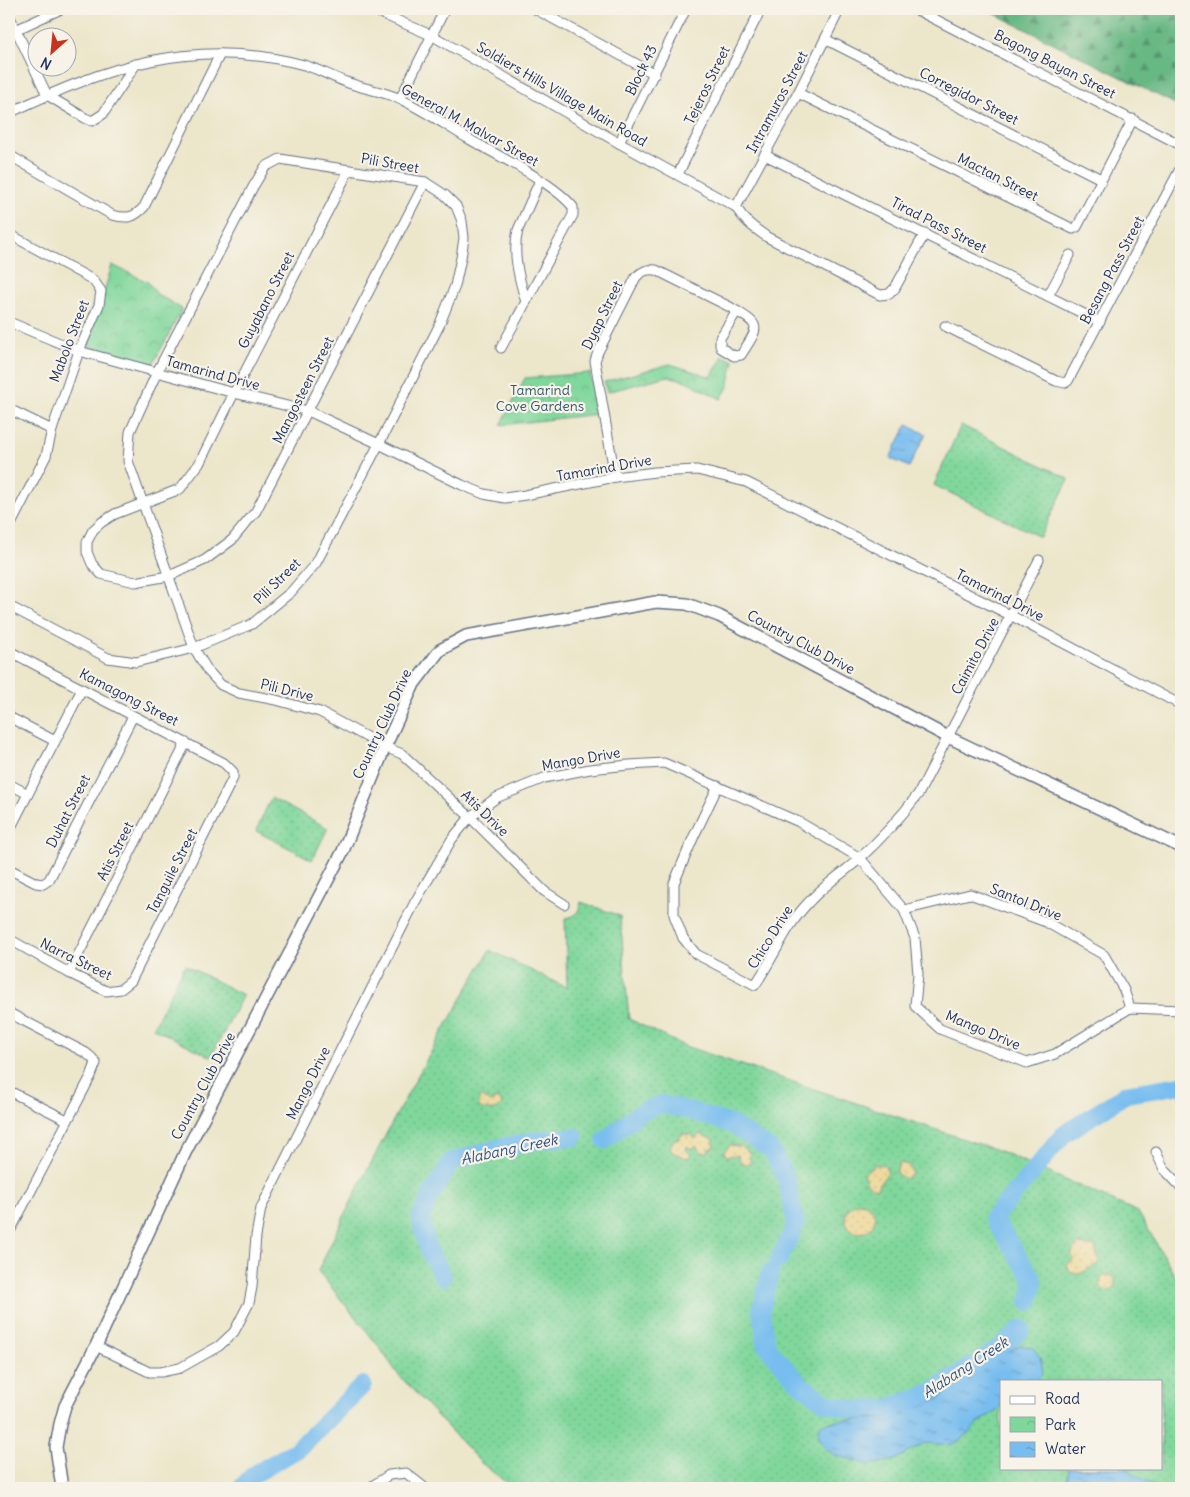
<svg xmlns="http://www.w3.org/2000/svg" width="1190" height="1497" font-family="Delius,sans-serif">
  <defs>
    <pattern id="grass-dots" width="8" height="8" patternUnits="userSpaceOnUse" patternTransform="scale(1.25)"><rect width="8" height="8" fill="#80d79b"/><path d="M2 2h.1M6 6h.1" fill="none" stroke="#6eb988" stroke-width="1.8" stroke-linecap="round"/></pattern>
    <pattern id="forest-firs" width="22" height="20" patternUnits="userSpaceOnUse" patternTransform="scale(1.25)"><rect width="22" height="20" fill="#68b883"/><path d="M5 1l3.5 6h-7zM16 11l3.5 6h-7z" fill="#55966e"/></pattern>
    <pattern id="sand-dots" width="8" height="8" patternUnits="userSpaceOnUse" patternTransform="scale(1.25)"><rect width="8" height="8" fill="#eeda9e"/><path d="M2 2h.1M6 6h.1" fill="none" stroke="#ccbb8a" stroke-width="1.8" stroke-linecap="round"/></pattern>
    <pattern id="park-crowns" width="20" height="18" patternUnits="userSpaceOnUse" patternTransform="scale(1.25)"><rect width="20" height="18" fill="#80d79b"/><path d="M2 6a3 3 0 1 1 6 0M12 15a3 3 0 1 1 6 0" fill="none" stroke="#6eb988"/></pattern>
    <pattern id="water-ripples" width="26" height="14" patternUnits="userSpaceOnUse" patternTransform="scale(1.25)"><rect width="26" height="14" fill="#78bdef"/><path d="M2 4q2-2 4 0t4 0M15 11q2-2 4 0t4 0" fill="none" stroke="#629ac5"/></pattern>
  </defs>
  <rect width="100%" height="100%" fill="#f7f3e8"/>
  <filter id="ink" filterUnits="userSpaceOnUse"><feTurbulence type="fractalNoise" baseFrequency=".02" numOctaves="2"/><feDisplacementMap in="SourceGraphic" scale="10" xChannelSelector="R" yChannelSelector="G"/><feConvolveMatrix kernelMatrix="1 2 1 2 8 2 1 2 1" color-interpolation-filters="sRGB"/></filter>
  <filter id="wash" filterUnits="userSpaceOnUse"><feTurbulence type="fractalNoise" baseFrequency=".0096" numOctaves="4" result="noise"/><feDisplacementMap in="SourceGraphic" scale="20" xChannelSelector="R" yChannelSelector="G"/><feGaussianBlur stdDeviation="1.12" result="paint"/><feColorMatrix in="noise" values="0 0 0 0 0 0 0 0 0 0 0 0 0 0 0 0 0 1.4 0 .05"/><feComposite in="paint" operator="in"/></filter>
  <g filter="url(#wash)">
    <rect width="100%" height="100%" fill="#ece6ca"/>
    <g fill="url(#grass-dots)" stroke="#4e837c" fill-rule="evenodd">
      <path d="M961,425l108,54 -29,58 -106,-52z"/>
      <path d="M271,798l57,30 -16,32 -56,-29z"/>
      <path d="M581,902l39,14 9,103 53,26 318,106 138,61 43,74v202h-668l-33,-26 -83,-89 -20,-29 -59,-73c51,-111 110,-216 172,-321l77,38 -2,-70c11,-1 14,-6 16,-16zM1001,1381h160v87h-160z"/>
      <path d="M185,965l58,30 -32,62 -58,-29z"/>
    </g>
    <path fill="url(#forest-firs)" stroke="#427470" d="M985,9h196v98z"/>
    <g fill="url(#sand-dots)" stroke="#84847e">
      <path d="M481,1096l9,6 6,-3h3l3,5c-4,8 -14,7 -22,4l-2,-5z"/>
      <path d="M684,1134l8,1 3,4 4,-5 14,5 2,7 -6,3 -2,4 -5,-1 -6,-6 -4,3 -5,-3 -1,4 5,5 -4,3c-5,-1 -8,-5 -14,-5l-3,-5 3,-8 6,-1 2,-4z"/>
      <path d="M730,1145l10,1 8,5 2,5v7l-5,1 -4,-1 -3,-8 -12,1 -2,-4z"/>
      <path d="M899,1163l10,2 3,8 -7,6 -9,-6z"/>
      <path d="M874,1165h10l4,7 -12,17 -9,-6 -4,-9z"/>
      <circle cx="860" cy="1218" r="15"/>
      <path d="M1078,1244l17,3 4,16 -19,11 -9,-1 -4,-8 7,-6 -3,-6z"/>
      <circle cx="1108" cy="1283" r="8"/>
    </g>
    <g fill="url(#park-crowns)" stroke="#4e837c">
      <path d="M112,265l36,17 9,12 25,15 -29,55 -65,-18z"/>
      <path d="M723,356l11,5 -6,26 -7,12 -35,-18 -18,-5 -61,16 -3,-10 66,-18 41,13z"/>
      <path d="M590,373l8,41 -97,11 24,-47z"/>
    </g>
    <g fill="url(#water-ripples)" stroke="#4a76a6">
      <path d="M907,425l19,9 -17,33 -19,-9z"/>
      <path d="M1020,1345l13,3 7,9 3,16 -6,8h-36v26l-19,13 -21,20 -9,5 -28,-2 -29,17 -25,5 -35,-10 -10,-7 -7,-14 3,-10 22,-4 41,-2 55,-19 21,-18z"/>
      <path d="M1069,1468h55l26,15 6,5h-86l-3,-5z"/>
    </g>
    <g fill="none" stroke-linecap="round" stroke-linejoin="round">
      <g stroke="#78bdef" stroke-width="18">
        <path d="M605,1140l36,-28 20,-8 30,7 42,14 38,25 15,28 10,46 -17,36"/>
        <path d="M770,1272l-9,38 6,37 32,36 27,20 31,7 32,-2 40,-15 68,-43 25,-21"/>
        <path d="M443,1277l-14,-26 -9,-32 11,-24 21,-34c40,-12 81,-23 123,-24"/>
        <path d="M1029,1302l5,-21 -41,-63 39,-45 31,-38 63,-41 55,-9"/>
        <path d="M241,1488l12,-13 45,-26 65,-64"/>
      </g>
    </g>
  </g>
  <g filter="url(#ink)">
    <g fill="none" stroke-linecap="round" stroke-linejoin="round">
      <g stroke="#646f84" stroke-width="11">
        <g id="minor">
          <path d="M371,9l62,27 186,107 117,64"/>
          <path d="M535,9l120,65"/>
          <path d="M915,9l266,136"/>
          <path d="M9,15l38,80 38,23 7,3 11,-7 33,-50"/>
          <path d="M9,33l52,-24"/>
          <path d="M825,39l276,140"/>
          <path d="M798,93l275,136 4,-2 56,-108"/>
          <path d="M400,99l45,-90"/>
          <path d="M9,113c98,-47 186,-77 295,-48 14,4 28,12 42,17 18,7 37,9 54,17 24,11 47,27 69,40 29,17 84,43 104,68v8l-72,133"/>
          <path d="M619,143l67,-134"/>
          <path d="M9,155l103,60c15,4 22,3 32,-8l76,-153"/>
          <path d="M765,155l335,167"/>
          <path d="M280,159l145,23 20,13 11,11 6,15 2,17 -3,20 -6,28 -16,40 -60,118 -63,119 -25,29 -39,32 -58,24 -66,-187 2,-29 27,-60 96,-185 12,-20z"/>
          <path d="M349,170l-115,223 -35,71 -19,25 -65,25 -13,8 -9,8 -6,12v10l5,12 9,10 34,8 34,-6 36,-16 27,-20 24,-29 169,-329"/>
          <path d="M678,174l83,-165"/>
          <path d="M736,207c8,14 18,21 31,30l113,58 9,-1 6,-6 30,-55"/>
          <path d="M736,207l62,-114 42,-84"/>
          <path d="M9,234l84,46 8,11 -2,14 -20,46 -27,79 -6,26 -37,72"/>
          <path d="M1048,296l22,-41"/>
          <path d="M526,302c-7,-23 -14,-49 -8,-72l22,-50"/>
          <path d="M9,322l70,29 155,42 74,18 71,33 83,41 22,9 21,4 20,-3 90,-18 40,-5 42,-2 49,12 266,134 169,89"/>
          <path d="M945,326l111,55 9,2 3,-2 113,-214"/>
          <path d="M9,409l43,21"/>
          <path d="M615,477l-20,-116 3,-9 38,-75c6,-6 11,-8 20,-7l74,37c31,19 31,17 11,48l-7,1 -13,-8 -1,-3v-7l17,-27"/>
          <path d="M9,606l99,52 28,4 58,-14 14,23 13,14 18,8 37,7 44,12 65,35 17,7 68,63 74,74 20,13"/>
          <path d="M9,651l215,112 9,9v6l-102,203 -10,8 -15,2 -37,-18 -60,-34"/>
          <path d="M9,717l46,24"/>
          <path d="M9,784l19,10"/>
          <path d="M718,786l-24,50 -20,47v32l9,23 13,16 59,31c19,-27 31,-60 54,-83 14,-16 33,-28 49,-42 23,-21 43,-43 61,-67l120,-233"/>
          <path d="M9,831l73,-142"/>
          <path d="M9,869l27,14 7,1 6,-4 84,-164"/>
          <path d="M904,910l66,-16 76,28 58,33 20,35 6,18"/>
          <path d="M69,973l117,-230"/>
          <path d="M9,1013l77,40 6,5 4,5 -5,13 -82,157"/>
          <path d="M9,1091l58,29"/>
          <path d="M1156,1152l8,17 17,18"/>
          <path d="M96,1346l53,26h12l19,-4 39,-22 15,-14 15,-29 3,-16 4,-51 5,-28 154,-306 37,-63 18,-22 26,-19 48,-20 46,-9 39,-4 35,-2 135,59 61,36 44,52 11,28 3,36 -3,32 25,23 87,34 28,-9 75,-46 51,2"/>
          <path d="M369,1488l20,-13 17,-2 19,15"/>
        </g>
      </g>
      <g stroke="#646f84" stroke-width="14">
        <path id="tertiary" d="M62,1488l-6,-41 4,-23 5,-18 31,-60 89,-193 158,-302 42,-104 29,-63 26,-34 26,-14 190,-34 31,2 32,12 229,121 233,110"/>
      </g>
      <use href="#minor" stroke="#fff" stroke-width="9"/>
      <use href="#tertiary" stroke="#fff" stroke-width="11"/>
    </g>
  </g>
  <g text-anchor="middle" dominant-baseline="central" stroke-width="4.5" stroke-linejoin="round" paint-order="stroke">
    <g font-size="14" fill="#1b2f5e" stroke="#f7f3e8">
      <text transform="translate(1055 64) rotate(27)">Bagong Bayan Street</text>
      <text transform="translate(641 70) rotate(-64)">Block 43</text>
      <text transform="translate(707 85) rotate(-64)">Tejeros Street</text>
      <text transform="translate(562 94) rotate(30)">Soldiers Hills Village Main Road</text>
      <text transform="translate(969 96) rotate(27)">Corregidor Street</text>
      <text transform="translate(777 102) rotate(-62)">Intramuros Street</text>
      <text transform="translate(470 125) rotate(29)">General M. Malvar Street</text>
      <text transform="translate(390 163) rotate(10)">Pili Street</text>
      <text transform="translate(998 177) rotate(27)">Mactan Street</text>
      <text transform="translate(939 225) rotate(27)">Tirad Pass Street</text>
      <text transform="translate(1112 270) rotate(-62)">Besang Pass Street</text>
      <text transform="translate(266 300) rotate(-63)">Guyabano Street</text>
      <text transform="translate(602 315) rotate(-64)">Dyap Street</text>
      <text transform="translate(69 341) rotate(-69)">Mabolo Street</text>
      <text transform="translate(213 373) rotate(15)">Tamarind Drive</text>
      <text transform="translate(303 390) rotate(-63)">Mangosteen Street</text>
      <text transform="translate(604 468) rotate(-10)">Tamarind Drive</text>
      <text transform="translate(277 581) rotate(-44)">Pili Street</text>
      <text transform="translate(1000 595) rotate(27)">Tamarind Drive</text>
      <text transform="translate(801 642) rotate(28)">Country Club Drive</text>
      <text transform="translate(975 656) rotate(-62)">Caimito Drive</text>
      <text transform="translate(287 690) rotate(14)">Pili Drive</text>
      <text transform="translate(129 697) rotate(27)">Kamagong Street</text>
      <text transform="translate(382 724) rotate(-65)">Country Club Drive</text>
      <text transform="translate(581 759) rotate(-10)">Mango Drive</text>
      <text transform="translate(68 811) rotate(-63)">Duhat Street</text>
      <text transform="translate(485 813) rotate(44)">Atis Drive</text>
      <text transform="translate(115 851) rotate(-63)">Atis Street</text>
      <text transform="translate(172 871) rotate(-63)">Tanguile Street</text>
      <text transform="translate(1026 902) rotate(22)">Santol Drive</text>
      <text transform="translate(770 937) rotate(-58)">Chico Drive</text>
      <text transform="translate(76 959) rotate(26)">Narra Street</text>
      <text transform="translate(983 1030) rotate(23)">Mango Drive</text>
      <text transform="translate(308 1083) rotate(-63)">Mango Drive</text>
      <text transform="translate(203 1086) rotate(-62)">Country Club Drive</text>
    </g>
    <g font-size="14" fill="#34596d" stroke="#f7f3e8">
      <text x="540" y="390">Tamarind<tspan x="540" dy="16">Cove Gardens</tspan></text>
    </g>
    <g font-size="15" font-style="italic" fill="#325282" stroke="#f7f3e8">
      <text transform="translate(509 1149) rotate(-12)">Alabang Creek</text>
      <text transform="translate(965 1367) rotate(-33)">Alabang Creek</text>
    </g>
  </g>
  <rect width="1190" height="1497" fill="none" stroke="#f7f3e8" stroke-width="30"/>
  <rect x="1000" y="1380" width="162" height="90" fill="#f7f3e8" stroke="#9fa5b1"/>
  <rect x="1010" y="1396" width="25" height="8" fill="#ffffff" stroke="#9fa5b1"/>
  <text x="1045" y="1404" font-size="15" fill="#1b2f5e">Road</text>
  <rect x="1010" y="1417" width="25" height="15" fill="url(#park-crowns)" stroke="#9fa5b1"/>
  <text x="1045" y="1430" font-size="15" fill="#1b2f5e">Park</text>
  <rect x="1010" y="1442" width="25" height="15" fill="url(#water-ripples)" stroke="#9fa5b1"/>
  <text x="1045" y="1454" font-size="15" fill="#1b2f5e">Water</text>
  <g transform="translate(52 52) rotate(207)"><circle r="24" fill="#f7f3e8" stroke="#9fa5b1"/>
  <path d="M0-4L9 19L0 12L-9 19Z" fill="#c8321e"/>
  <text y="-8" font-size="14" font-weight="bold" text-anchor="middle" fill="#1b2f5e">N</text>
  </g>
</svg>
